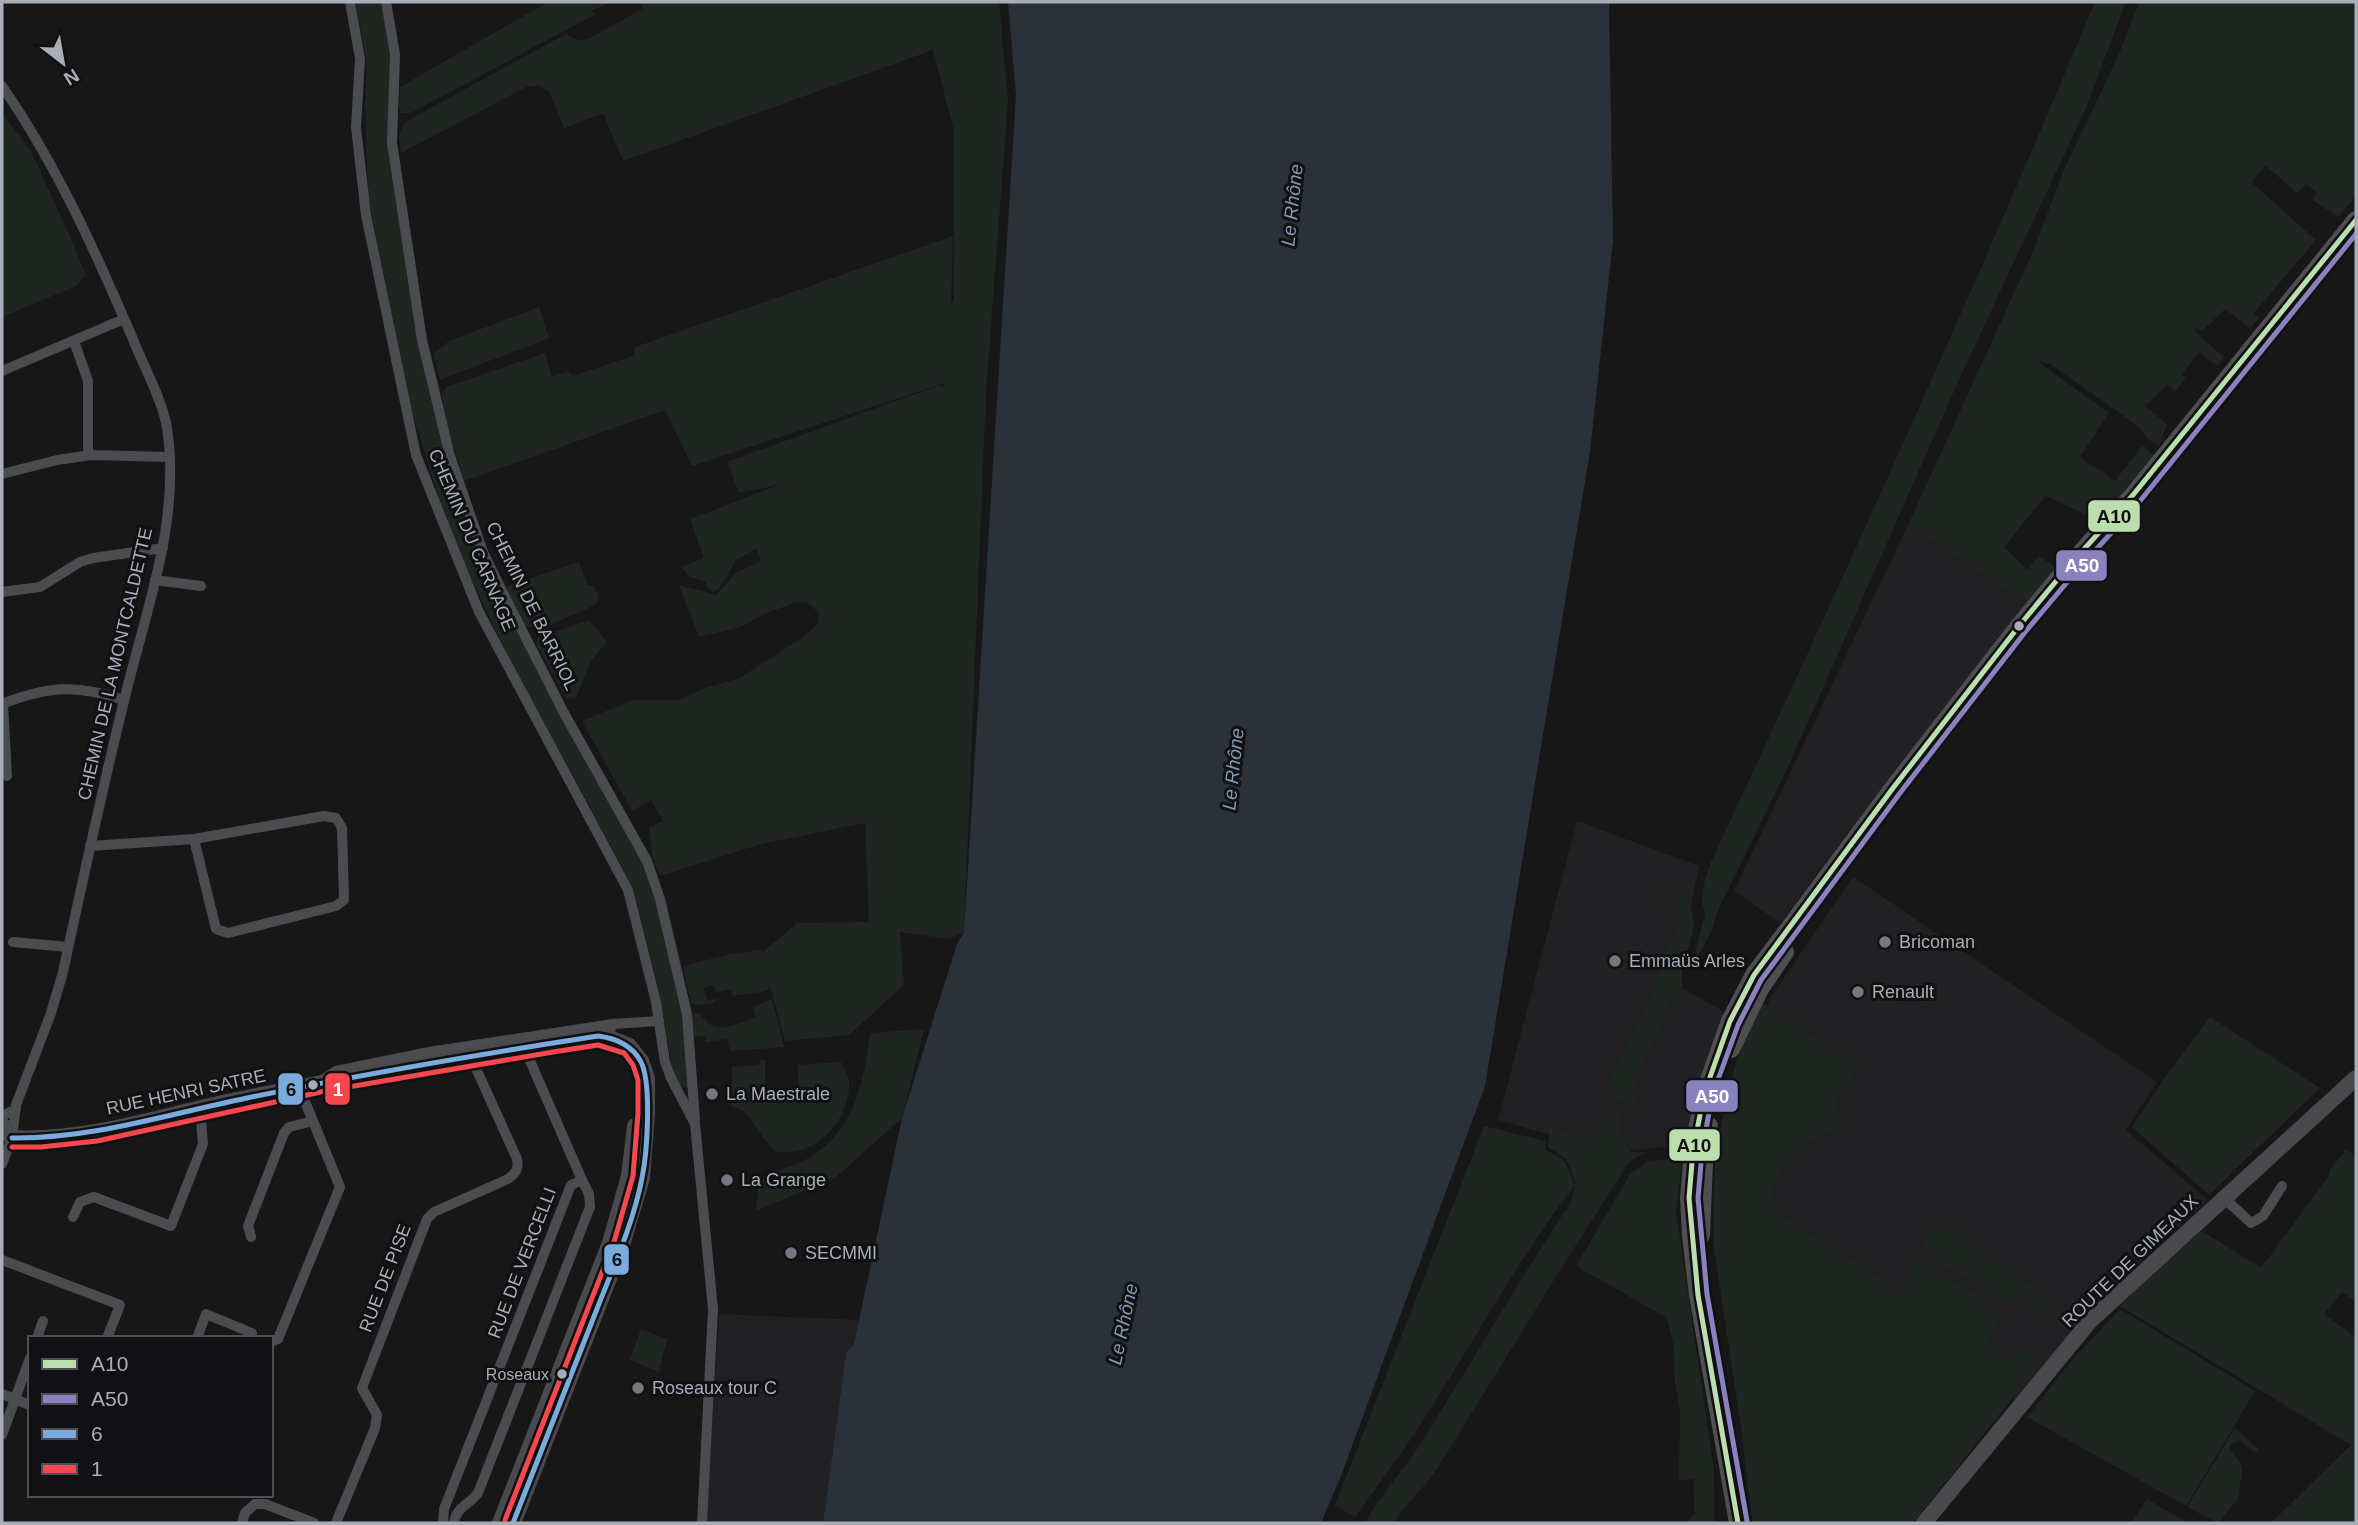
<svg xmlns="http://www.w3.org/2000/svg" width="2358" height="1525" font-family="Arial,sans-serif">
  <rect width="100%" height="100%" fill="#171717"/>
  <g fill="#212123">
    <path d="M1908,525l119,79 -132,166 -115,153 -46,-32z"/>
    <path d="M1577,821l122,45 -24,118 53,30 -42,138 -12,-6 -62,6 -114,-32z"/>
    <path d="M1853,877l304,205 -31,48 82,70 -120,110 -71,91 -125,-82 -171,-143 49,-178z"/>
    <path d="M719,1314l140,6 -5,24 -8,9 -23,170h-117z"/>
  </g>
  <g fill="#1f2621">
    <path d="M356,2h26l9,49 4,147 68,308 180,354 9,23 30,125 7,78 -6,2 -8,-10 -4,-18 -12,-69 -26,-103 -61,-115 -50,-88 -55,-115 -27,-69 -29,-92 -43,-214 -3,-90 2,-38z"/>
    <path d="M548,2h64l-20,8 2,5 -183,98h-10l-2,-5 1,-21z"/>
    <path d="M639,2h360l9,99 -22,291 -22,540 -14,7 -50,-7 4,53 -55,50 -64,6 -15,-55 -3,5 -34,5 -2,-7 -15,3 -3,-7 -10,3 5,13 9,-3 -3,5 -19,2 -4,-2 -8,-35 3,-3 45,-11 29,-4 2,3 35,-30 72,-1 -4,-99 -104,21 -101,32 -7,-17 -4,-32 14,-6 -12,-21 -19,11 -50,-90 51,-21h46l26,-12 35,-10 66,-43 13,-13v-9l-10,-9 -12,-2 -33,12 -23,13 -42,10 -20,-52 37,10 20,-22 25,-12 -5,-12 -20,11 -17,29 -7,3 -4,-4 -2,-6 -18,-6 -6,-9 22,-9 -14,-39 92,-35 -43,9 -12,-31 213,-77 3,3 1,-5 -252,83 -27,-56 -201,71 -18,-63 -4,-24 4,-7 99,-34 7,24 16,-6 5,5 62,-21v-8l318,-111 -2,70 3,-8v-167l-21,-81 -310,111 -20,-48 -39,15 -15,-37 -10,-6 -13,2 -125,66 -2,-17 6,-14 161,-88 13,6 10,-1 53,-30z"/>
    <path d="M2095,2h31l-41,108 -123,263 -174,394 -69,141 -8,24 -20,37 14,-54 -3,-14 3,-21 6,-18c133,-285 263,-571 384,-860z"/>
    <path d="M2139,2h217v193l-17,22 -27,-17 5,-7 -11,-9 -9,9 -31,-27 -15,16 65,58 -62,73 5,5 -9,10 -25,-19 -23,22 -5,-3 -3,3 30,26 -6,9 -19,-14 -17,22 4,4 -11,13 -8,-6 -22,21 22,18 -8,22 -10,-6 -11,-14 -89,-63 -11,-1 71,51 -29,44 35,24 27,-35 12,9 -55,65 -54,-24 -41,51 23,23 12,-14 18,12 -30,36 -119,-79 123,-269 33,-86 55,-116z"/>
    <path d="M2,113l29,38 38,83 17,41 -10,11 -74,31z"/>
    <path d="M539,307l10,31 -109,42 -6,-27 15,-12z"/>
    <path d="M579,562l9,24 6,-1 5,12 -4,8 -53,24 -18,-3 -18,-37 2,-3z"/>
    <path d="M589,620l18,22 -16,19 -15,37 -9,1 -30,-53v-8z"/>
    <path d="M1657,886c26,-2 39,20 36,45 -2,13 -9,25 -11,38 -1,6 0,12 1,17l-12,15 -14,32 -13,23 -11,37 9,20 -10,-8 -29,-14 46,-91 33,-84c-10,-15 -16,-13 -27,-24z"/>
    <path d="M772,999l12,48 -54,4 -3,-12 -21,3 -1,-6 -11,1 -2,-21 3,-4c8,3 8,7 14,12 12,9 34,-2 47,-7l-3,-10z"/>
    <path d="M1761,1002l98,65 -26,37 13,19c-14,10 -31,13 -45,23 -21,15 -26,38 -33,61l133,84 17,-30 86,49 -16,31 6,9 14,3 29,-4 9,7 -133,167h-161l-10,-89 -29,-192 2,-77 8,-52 15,-58z"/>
    <path d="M2210,1017l110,71 -111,107 -77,-68 31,-47z"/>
    <path d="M924,1029l-22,89 -66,59 -80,34 3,-29c16,-13 36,-15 53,-26 44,-28 52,-76 58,-123z"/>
    <path d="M761,1060h4v21l3,16 32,-2 -3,-30 44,-3c3,6 8,13 8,20 2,36 -32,74 -68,70 -14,-1 -25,-29 -35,-39 -4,-4 -10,-5 -15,-7l1,-39 26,-2z"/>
    <path d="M1613,1106l6,5 1,24 11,17 23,1 -12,1 -12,7 -68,106 -125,202c-13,19 -31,34 -43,54h-29c16,-30 40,-54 58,-83 49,-78 95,-159 147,-236l6,-21 -10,-24 -18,-12 2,-19 42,11 11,-7z"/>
    <path d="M1484,1126l61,15 1,9 18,10 11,25c-55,71 -98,151 -146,226 -23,37 -49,71 -74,106l-20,-12z"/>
    <path d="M2346,1149l10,8v145l-14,-10 -18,22 32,23v186h-85l80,-78 -231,-139 42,-41 40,-34 59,37 68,-92v-4z"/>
    <path d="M1668,1159l14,2 -6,51 38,258 1,53h-29l9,-9 -2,-35 -14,2 1,-71 -5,-27 -1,-35 -7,-30 -91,-52 55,-93 17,-12z"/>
    <path d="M1942,1224l134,93v5l-7,10 -45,-39 -16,8 -88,-49 15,-27z"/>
    <path d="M2120,1309l135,82 -69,115 -159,-89 45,-57z"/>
    <path d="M641,1329l26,10 -8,33 -29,-12z"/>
    <path d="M2235,1428l24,22 -4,2 -16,-12 -9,5v4l10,13 2,10 -4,27 -20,24 -31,-16z"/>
    <path d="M2147,1499l41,24h-57z"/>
  </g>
  <path fill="#2a3139" d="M1008,2h601l4,238 -23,211 -105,635 -143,387 -21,50h-498l23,-170 8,-9 48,-226 55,-174 7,-12 52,-837z"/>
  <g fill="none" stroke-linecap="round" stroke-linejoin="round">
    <g stroke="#4b4c50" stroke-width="10">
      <path d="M350,2l10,57 -4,68 10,88 50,240 63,157 149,278 28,112 9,60 6,16 24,46 18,185 -11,214"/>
      <path d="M386,2l9,52 -3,89 30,197 28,116 33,96 18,37 63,124 83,148 13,38 27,115 8,106"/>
      <path d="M2,86c55,79 95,169 133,258 10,25 28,58 32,84 14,90 -20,179 -41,265 -23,92 -43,186 -63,279l-12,41 -35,92 -4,33 -10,26"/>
      <path d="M74,341l14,40v74"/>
      <path d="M2,371l122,-52"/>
      <path d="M2,474l55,-14 34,-5 78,2"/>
      <path d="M155,580l46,6"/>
      <path d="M2,592l38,-5 40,-25 13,-4 70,-10"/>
      <path d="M2,704c46,-18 75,-20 122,-4"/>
      <path d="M3,704l4,72"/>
      <path d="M90,846l104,-7 130,-23 12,2 6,10 2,72 -8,6 -108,27 -12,-4 -22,-90"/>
      <path d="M13,942l55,5"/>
      <path d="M610,1031l3,-7 46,-3"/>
      <path d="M524,1047l58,133"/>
      <path d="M324,1079l12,-8 93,-19 184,-28"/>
      <path d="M2,1116l14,-7"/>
      <path d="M2224,1198l27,25 12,-7 19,-30"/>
      <path d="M73,1217l7,-15 14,-5 77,29 32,-82 -3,-36"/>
      <path d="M251,1237l-3,-11 36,-93 5,-6 24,-6"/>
      <path d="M2,1260l118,45 -13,33"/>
      <path d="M37,1338l6,-17"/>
      <path d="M197,1338l9,-24 46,19"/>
      <path d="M271,1342l7,-3 62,-152 -41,-100"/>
      <path d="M2,1394l28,11"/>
      <path d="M2,1435l28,-77"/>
      <path d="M242,1523l3,-10 10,-9h10l49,19"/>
      <path d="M336,1523l39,-95 2,-13 -15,-27 65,-169 7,-7 74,-33c8,-6 11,-10 9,-20l-47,-104"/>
      <path d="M443,1523l1,-14 127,-324 11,-5 7,14 1,13 -112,286c-9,12 -22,14 -24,30"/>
    </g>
    <g stroke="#4a4a4e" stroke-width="16">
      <path d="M2,1125l10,13c75,4 148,-22 220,-37 121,-25 243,-47 366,-65l9,1 22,9 12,15 4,11 2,7v34l-5,65 -20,67 -109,278"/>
      <path d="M500,1523l110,-280 19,-67 6,-50"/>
      <path d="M1924,1523l166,-202 266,-243"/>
    </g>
    <g stroke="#4d4f52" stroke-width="18">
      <path d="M1731,1049l29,-60 25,-37"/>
      <path d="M1701,1235l3,-72 5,-37"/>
      <path d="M1738,1523l-40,-228 -7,-59 -2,-38 4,-47 11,-57 26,-73 24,-46 27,-36 112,-151 126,-162 48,-58 66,-73 223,-275"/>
    </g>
    <g stroke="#111113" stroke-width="10">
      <path id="bus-1" d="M1738,1523l-40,-228 -9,-97 4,-47 11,-57 26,-73 24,-46 139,-187 126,-162 48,-58 66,-73 223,-275"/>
    </g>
    <g stroke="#111113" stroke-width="10">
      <path id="bus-2" d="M1747,1521l-40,-227 -9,-96 4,-46 10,-56 26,-71 23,-45 139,-187 126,-162 48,-57 66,-73 216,-267"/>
    </g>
    <g stroke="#111113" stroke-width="10">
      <path id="bus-3" d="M12,1138c81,1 156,-24 235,-40 117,-24 234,-44 351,-62 18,2 35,10 43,26 11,22 6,92 1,116 -9,47 -30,92 -47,136 -27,70 -55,139 -82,209"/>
    </g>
    <g stroke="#111113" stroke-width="10">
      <path id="bus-4" d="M12,1147h29l56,-6 228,-50 228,-39 45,-7 26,8 9,12 5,15v33l-5,63 -19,66 -109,278"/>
    </g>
    <use href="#bus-1" stroke="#bcdeaf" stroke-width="5"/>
    <use href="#bus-2" stroke="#8a82be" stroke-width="5"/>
    <use href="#bus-3" stroke="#79acdc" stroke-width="5"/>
    <use href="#bus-4" stroke="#f6474f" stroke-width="5"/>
  </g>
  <g fill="#a8adb8" stroke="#111113" stroke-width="2.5">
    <circle cx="2019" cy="626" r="6"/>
    <circle cx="313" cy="1085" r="6"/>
    <circle cx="562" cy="1374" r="6"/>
  </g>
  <g fill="#757880" stroke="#111113" stroke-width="2.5">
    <circle cx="1885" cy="942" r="7"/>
    <circle cx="1615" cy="961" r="7"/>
    <circle cx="1858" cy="992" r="7"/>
    <circle cx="712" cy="1094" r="7"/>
    <circle cx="727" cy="1180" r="7"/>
    <circle cx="791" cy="1253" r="7"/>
    <circle cx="638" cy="1388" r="7"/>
  </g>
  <g text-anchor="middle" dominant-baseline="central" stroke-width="6" stroke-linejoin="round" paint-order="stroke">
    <g font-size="16" fill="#a8adb8" stroke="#111113" text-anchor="end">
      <text x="549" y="1374">Roseaux</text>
    </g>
    <g font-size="18" fill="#a8adb8" stroke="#111113">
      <text transform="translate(472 540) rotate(67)">CHEMIN DU CARNAGE</text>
      <text transform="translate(532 606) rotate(64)">CHEMIN DE BARRIOL</text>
      <text transform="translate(115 664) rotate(-77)">CHEMIN DE LA MONTCALDETTE</text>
      <text transform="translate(186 1092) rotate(-12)">RUE HENRI SATRE</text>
      <text transform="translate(2130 1261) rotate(-44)">ROUTE DE GIMEAUX</text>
      <text transform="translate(522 1263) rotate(-69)">RUE DE VERCELLI</text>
      <text transform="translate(385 1278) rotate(-69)">RUE DE PISE</text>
    </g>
    <g font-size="18" fill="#a8adb8" stroke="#111113" text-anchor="start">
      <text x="1899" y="942">Bricoman</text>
      <text x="1629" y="961">Emmaüs Arles</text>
      <text x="1872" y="992">Renault</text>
      <text x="726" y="1094">La Maestrale</text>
      <text x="741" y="1180">La Grange</text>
      <text x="805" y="1253">SECMMI</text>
      <text x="652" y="1388">Roseaux tour C</text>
    </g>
    <g font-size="19" font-style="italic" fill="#8099b3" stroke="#111113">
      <text transform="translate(1292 205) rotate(-84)">Le Rhône</text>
      <text transform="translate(1233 769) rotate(-84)">Le Rhône</text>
      <text transform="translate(1123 1324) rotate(-78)">Le Rhône</text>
    </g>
  </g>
  <g stroke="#111113" stroke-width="2.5">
    <rect x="2087" y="499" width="54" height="34" rx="7" fill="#bcdeaf"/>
    <rect x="2055" y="549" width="53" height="33" rx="7" fill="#8a82be"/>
    <rect x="324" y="1072" width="27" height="34" rx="7" fill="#f6474f"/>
    <rect x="277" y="1072" width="27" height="34" rx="7" fill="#79acdc"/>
    <rect x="1685" y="1079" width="54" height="34" rx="7" fill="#8a82be"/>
    <rect x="1668" y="1128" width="53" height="34" rx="7" fill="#bcdeaf"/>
    <rect x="603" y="1243" width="27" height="33" rx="7" fill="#79acdc"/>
  </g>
  <g font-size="19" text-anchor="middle" font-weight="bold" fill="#fff">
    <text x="2082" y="572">A50</text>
    <text x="338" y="1096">1</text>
    <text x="1712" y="1103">A50</text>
  </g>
  <g font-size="19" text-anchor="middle" font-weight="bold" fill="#111">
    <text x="2114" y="523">A10</text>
    <text x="291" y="1096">6</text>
    <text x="1694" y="1152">A10</text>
    <text x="617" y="1266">6</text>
  </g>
  <rect width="2358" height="1525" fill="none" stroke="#a8adb8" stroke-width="7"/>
  <rect x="28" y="1336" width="245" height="161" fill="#111113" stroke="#4d4f55" stroke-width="2"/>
  <rect x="42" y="1359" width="35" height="10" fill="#bcdeaf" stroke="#4d4f55" stroke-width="2"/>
  <text x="91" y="1371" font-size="21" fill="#a8adb8">A10</text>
  <rect x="42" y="1394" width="35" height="10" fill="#8a82be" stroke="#4d4f55" stroke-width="2"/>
  <text x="91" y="1406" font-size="21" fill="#a8adb8">A50</text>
  <rect x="42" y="1429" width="35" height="10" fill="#79acdc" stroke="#4d4f55" stroke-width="2"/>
  <text x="91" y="1441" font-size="21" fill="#a8adb8">6</text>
  <rect x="42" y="1464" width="35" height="10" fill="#f6474f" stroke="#4d4f55" stroke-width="2"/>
  <text x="91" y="1476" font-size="21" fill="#a8adb8">1</text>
  <g transform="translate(63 63) rotate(149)" stroke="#111113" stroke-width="5" paint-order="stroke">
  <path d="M0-5L12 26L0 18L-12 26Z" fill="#a8adb8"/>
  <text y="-10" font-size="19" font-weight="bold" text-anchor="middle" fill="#a8adb8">N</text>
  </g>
</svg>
